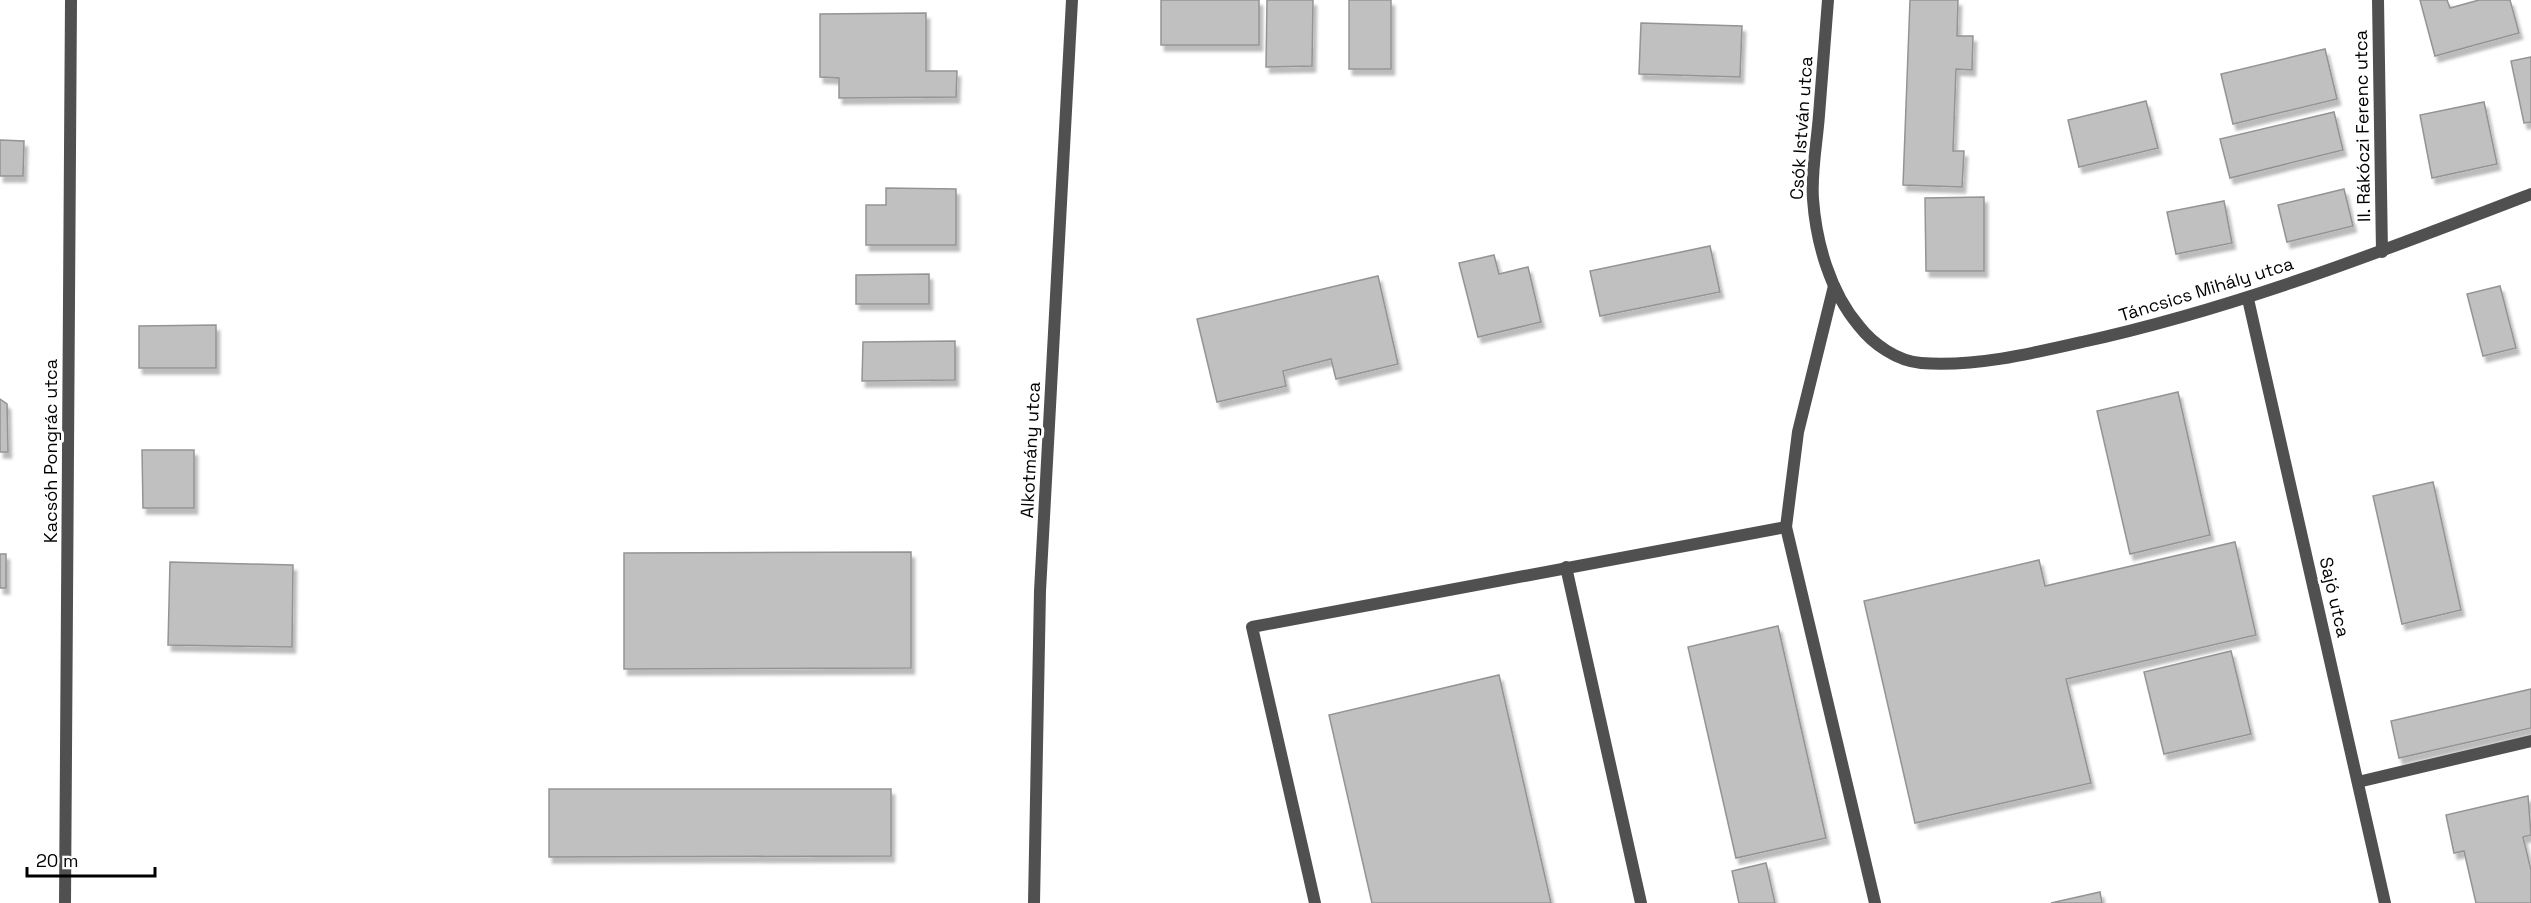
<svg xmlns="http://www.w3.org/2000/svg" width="2531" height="903" font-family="'Space Grotesk',sans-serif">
  <defs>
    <filter id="shadow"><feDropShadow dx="3.5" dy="6" stdDeviation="1.5" flood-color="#0004"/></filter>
  </defs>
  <rect width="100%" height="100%" fill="#fff"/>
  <g fill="#c0c0c0" stroke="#949494" stroke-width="1.5" filter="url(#shadow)">
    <rect x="1161" y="0" width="98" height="45"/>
    <path d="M1267,0h46l-1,66 -46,1z"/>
    <rect x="1349" y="0" width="42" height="69"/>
    <path d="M1910,0h48l-1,36h16l-1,34 -16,-1 -3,82h11l-2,36 -59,-2z"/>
    <path d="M2420,0h27l3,8 29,-8h31l9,33 -84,23z"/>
    <path d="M926,13v58h31l-1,26 -117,1v-20l-19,-1v-63z"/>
    <path d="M1641,23l101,3 -2,51 -101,-3z"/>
    <path d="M2325,49l12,50 -104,25 -12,-50z"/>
    <path d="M2531,57v65l-7,1 -13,-62z"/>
    <path d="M2146,101l12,47 -79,19 -11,-47z"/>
    <path d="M2484,102l13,62 -65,14 -12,-63z"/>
    <path d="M2334,112l9,38 -113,28 -10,-39z"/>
    <path d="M0,140l24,1 -1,35h-23z"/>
    <path d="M886,188l70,1v56h-90v-40h20z"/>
    <path d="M2344,189l9,37 -66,16 -9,-37z"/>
    <path d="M1984,197v74h-58l-1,-73z"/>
    <path d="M2224,201l8,42 -56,11 -9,-42z"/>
    <path d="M1710,246l10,46 -120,24 -10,-45z"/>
    <path d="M1494,255l5,19 29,-7 13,55 -63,15 -19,-74z"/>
    <path d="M929,274v30h-73v-29z"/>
    <path d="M1378,276l20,88 -62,15 -5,-20 -48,12 3,15 -69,16 -20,-83z"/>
    <path d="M2500,286l16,62 -33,8 -16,-62z"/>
    <path d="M216,325v43h-77v-42z"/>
    <path d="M955,341v39l-93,1 1,-39z"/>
    <path d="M2178,392l32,143 -80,19 -33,-143z"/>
    <path d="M0,399l7,5 1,48h-8z"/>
    <path d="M142,450h52v58h-51z"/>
    <path d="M2433,482l28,128 -59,14 -29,-128z"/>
    <path d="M2235,542l21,93 -190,44 25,104 -176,40 -51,-222 175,-41 6,26z"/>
    <path d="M911,552v116l-287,1v-116z"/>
    <rect x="0" y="554" width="6" height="34"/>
    <path d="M170,562l123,3 -1,82 -124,-2z"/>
    <path d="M1778,626l48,212 -90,20 -48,-211z"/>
    <path d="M2231,651l20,83 -87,20 -20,-82z"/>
    <path d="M1499,675l52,228h-179l-43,-188z"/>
    <path d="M2531,689v39l-132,30 -8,-37z"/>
    <path d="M549,789h342v67l-342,1z"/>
    <path d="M2528,796l3,39 -8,2 8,33v33h-55l-12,-52 -10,2 -8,-38z"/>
    <path d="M1766,863l9,40h-36l-7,-32z"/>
    <path d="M2100,892l2,11h-51z"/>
  </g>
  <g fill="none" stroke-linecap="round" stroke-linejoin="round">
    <g stroke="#505050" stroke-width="12">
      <path d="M1834,286l-36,146 -12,95 89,376"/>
      <path d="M1566,567l75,336"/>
      <path d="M2358,782l173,-41"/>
      <path d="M1315,903l-63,-276 534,-100"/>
    </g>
    <g stroke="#505050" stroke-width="12">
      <path d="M1828,0c-3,38 -6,77 -9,115 -2,28 -8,57 -6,84 3,43 17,93 46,127 14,18 38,35 62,37 53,4 109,-9 161,-21 155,-34 301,-91 449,-148"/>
      <path d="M2378,0l4,252"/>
      <path d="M2248,299l137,604"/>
      <path d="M65,903l6,-903"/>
      <path d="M1034,903l6,-312 32,-591"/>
    </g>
  </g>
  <g text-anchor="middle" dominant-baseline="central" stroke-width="6" stroke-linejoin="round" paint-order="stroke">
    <g font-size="18" fill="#000" stroke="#fff">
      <text transform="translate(2362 126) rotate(-91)">II. Rákóczi Ferenc utca</text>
      <text transform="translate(1801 128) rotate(-86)">Csók István utca</text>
      <text transform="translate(2206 289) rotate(-17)">Táncsics Mihály utca</text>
      <text transform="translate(1030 450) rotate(-87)">Alkotmány utca</text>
      <text transform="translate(50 451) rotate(-90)">Kacsóh Pongrác utca</text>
      <text transform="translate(2335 597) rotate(77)">Sajó utca</text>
    </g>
  </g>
  <path d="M27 867v9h128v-9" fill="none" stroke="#000000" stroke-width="3"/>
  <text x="36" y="867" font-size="18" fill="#000000" stroke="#ffffff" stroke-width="4.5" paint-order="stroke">20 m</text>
</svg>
